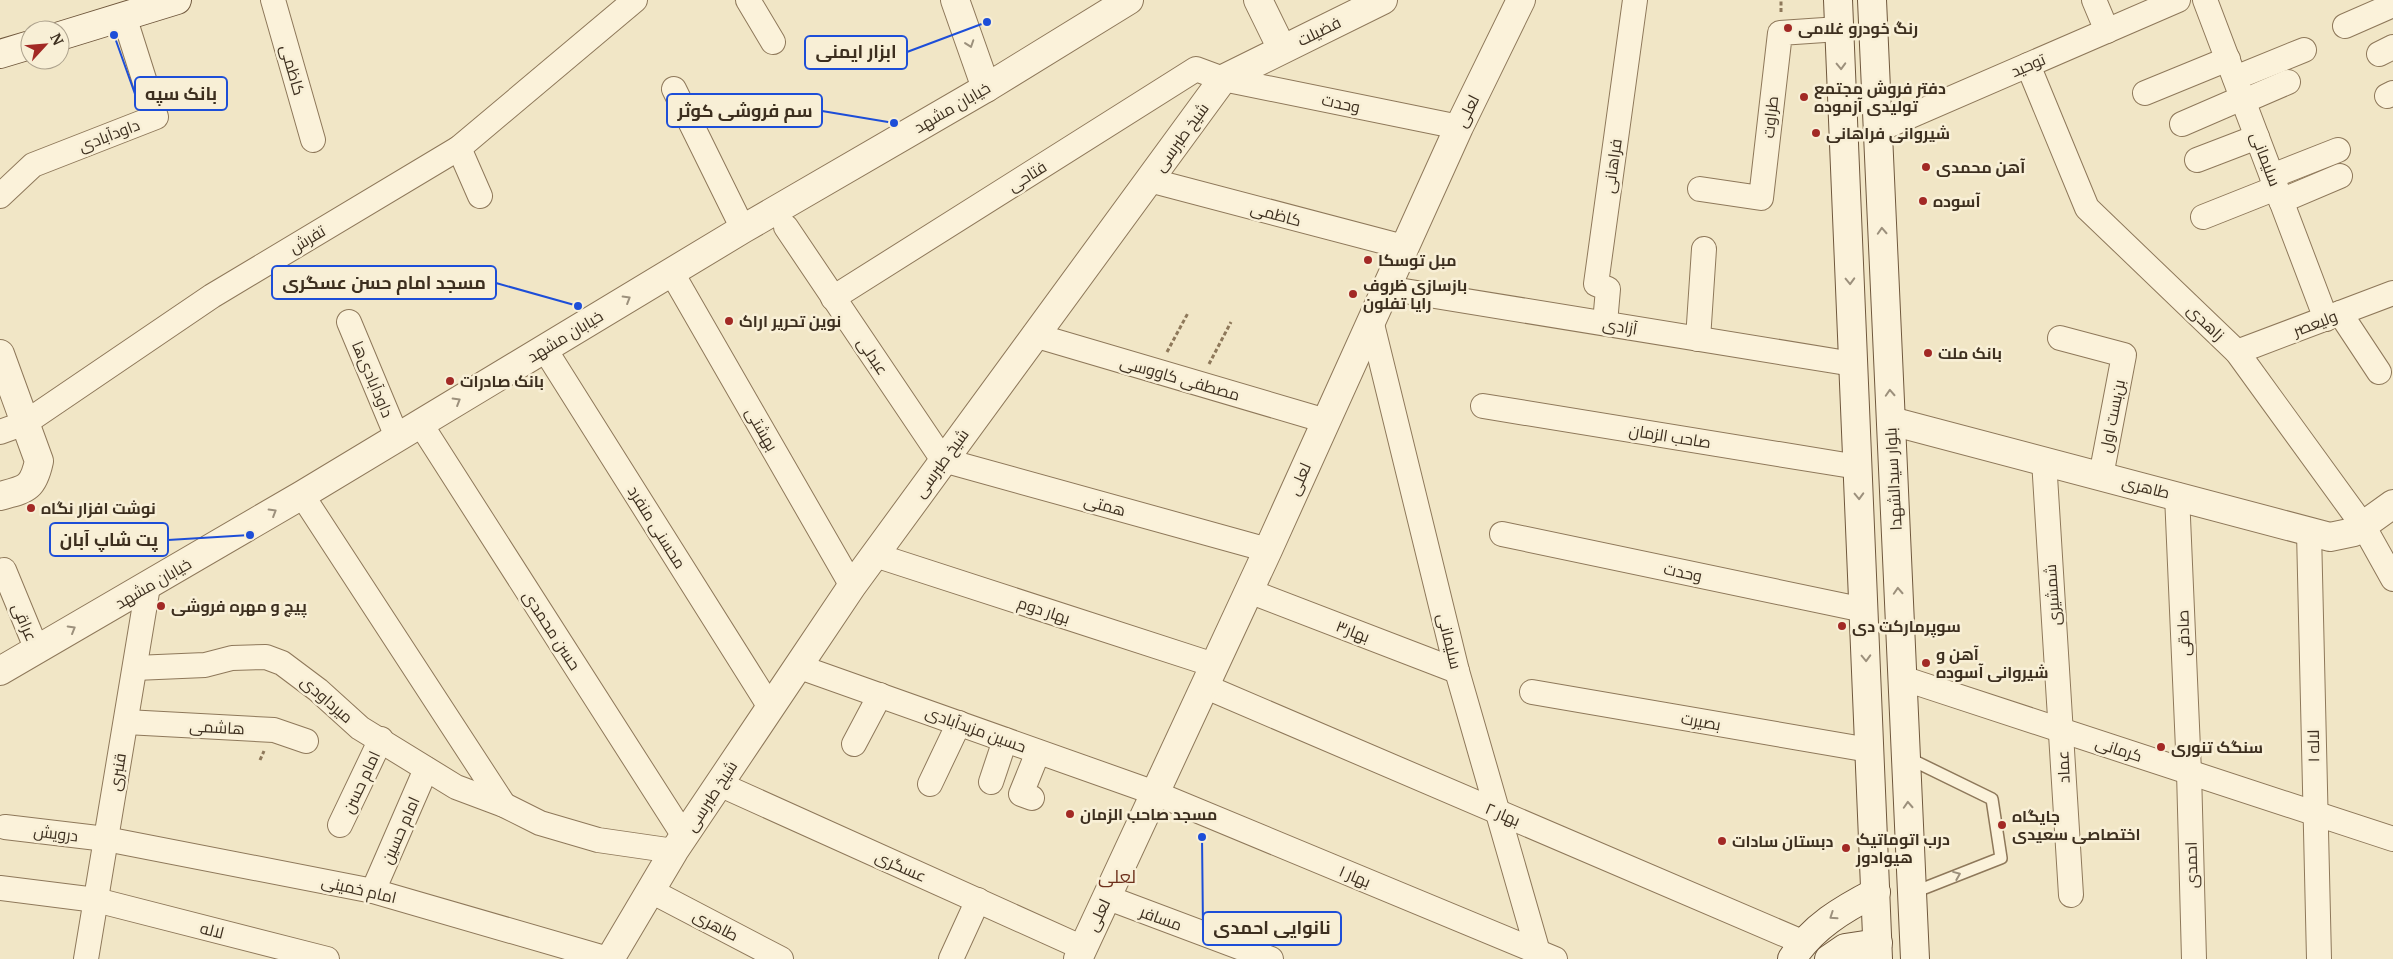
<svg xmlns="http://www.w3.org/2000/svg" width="2393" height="959" font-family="Merriweather,Cairo,serif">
  <rect width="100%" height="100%" fill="#f1e6c6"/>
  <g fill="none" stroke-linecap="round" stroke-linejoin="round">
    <g stroke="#8e785a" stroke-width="14">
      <path id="service" d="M1906,757l86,42 9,59 -89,35"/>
    </g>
    <g stroke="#8e785a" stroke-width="26">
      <g id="minor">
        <path d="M273,0l40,140"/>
        <path d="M748,0l25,42"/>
        <path d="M2094,0l13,31"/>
        <path d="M2205,0l121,319"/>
        <path d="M2345,26l48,-21"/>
        <path d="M2379,54l14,-7"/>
        <path d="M2028,65l59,143 150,144 127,175 29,52"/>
        <path d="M2235,78l69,-28"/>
        <path d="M674,89l69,140"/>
        <path d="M2145,93l83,-34"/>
        <path d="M2387,96l6,-3"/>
        <path d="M2244,101l44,-19"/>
        <path d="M2182,124l60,-26"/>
        <path d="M1878,130l300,-130"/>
        <path d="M459,148l21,48"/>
        <path d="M2197,160l60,-23"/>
        <path d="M2272,176l66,-26"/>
        <path d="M1149,180l255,67"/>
        <path d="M1700,189l61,9 19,-165 59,-4"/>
        <path d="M0,196l33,-31 123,-48 -32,-101"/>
        <path d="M2281,201l59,-25"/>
        <path d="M2203,217l73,-29"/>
        <path d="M786,227l157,233 325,90"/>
        <path d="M672,273l180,313"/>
        <path d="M1386,288l467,76"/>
        <path d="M833,298l363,-229 27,10 236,48"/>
        <path d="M2340,313l39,59"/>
        <path d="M1371,320l86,351 83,288"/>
        <path d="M349,322l48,115"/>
        <path d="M1605,323l3,-34 -12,-5 39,-284"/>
        <path d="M1034,335l292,86"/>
        <path d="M2060,338l64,17 -23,121"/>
        <path d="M1698,339l6,-90"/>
        <path d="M544,348l226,359"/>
        <path d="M2237,352l156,-59"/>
        <path d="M1483,406l375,61"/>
        <path d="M420,423l264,413"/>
        <path d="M0,432l25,-9 187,-127 247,-148 176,-148"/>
        <path d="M2044,460l27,435"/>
        <path d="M302,495l202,310"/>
        <path d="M2177,495l12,277 5,187"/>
        <path d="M2309,532l10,427"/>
        <path d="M1502,534l362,76"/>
        <path d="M875,555l339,110"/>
        <path d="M0,571l4,-1 33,80"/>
        <path d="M1249,591l208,80"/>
        <path d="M797,666l358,127 400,166"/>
        <path d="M135,668l70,-3 27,-7 34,-1 16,6 36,27 42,38 96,59 48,18 36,18 58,17 76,11"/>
        <path d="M1902,678l491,161"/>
        <path d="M1204,686l598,256"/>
        <path d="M1532,692l337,58"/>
        <path d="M126,722l148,8 32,11"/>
        <path d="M854,744l26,-49"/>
        <path d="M991,782l14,-42"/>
        <path d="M719,784l364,164"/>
        <path d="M930,784l29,-61"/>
        <path d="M1032,798l-11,-4 17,-42"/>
        <path d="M340,825l41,-86"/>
        <path d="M5,827l101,12 267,52 235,68"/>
        <path d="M0,888l96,12 231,59"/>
        <path d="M373,891l53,-122"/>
        <path d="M651,891l130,68"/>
        <path d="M1106,897l165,62"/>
        <path d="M86,959l62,-373"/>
        <path d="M951,959l27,-59"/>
      </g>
    </g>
    <g stroke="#8e785a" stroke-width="30">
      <g id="tertiary">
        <path d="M955,0l31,88"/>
        <path d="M1258,0l24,49"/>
        <path d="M0,354l39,107c-6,28 -13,28 -39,35"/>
        <path d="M1891,421l439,116 24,-5 39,-28"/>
        <path d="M0,671l302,-176 441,-266 243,-141 143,-88"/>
        <path d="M610,959l64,-108 178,-265 371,-507 160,-79"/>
        <path d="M1078,959l190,-409 191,-423 62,-127"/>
      </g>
    </g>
    <g stroke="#70583d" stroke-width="30">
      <g id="secondary">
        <path d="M1838,0l40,959"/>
        <path d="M1872,0l43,959"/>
        <path d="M60,36l117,-36"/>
        <path d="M0,54l30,-9"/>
        <path d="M1792,959c20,-32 51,-50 84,-67"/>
        <path d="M1829,959l16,-11 33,-5"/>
      </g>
    </g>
    <g stroke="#8e785a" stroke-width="3" stroke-dasharray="4 2.5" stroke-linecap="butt">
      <path d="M1781,12v-12"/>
      <path d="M1167,352l21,-39"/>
      <path d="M1209,364l22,-42"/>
      <path d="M260,760l4,-9"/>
    </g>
    <use href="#service" stroke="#fbf2da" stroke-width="11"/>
    <use href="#minor" stroke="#fbf2da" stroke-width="24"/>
    <use href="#tertiary" stroke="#fbf2da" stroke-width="28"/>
    <use href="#secondary" stroke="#fbf2da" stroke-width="28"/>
  </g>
  <defs><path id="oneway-chevron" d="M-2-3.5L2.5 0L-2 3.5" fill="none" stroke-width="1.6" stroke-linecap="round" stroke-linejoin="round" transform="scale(1.25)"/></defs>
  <g stroke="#9c907c">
    <use href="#oneway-chevron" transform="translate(970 44) rotate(71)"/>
    <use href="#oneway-chevron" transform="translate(1841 66) rotate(88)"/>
    <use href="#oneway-chevron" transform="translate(1882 231) rotate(-93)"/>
    <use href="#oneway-chevron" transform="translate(1850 281) rotate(88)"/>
    <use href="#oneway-chevron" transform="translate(627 299) rotate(-31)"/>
    <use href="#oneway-chevron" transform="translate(1890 393) rotate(-93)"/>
    <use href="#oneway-chevron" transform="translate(457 401) rotate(-31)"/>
    <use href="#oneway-chevron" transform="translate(1859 496) rotate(88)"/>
    <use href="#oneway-chevron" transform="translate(273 512) rotate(-31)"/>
    <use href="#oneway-chevron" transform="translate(1898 591) rotate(-93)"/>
    <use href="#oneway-chevron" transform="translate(72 629) rotate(-30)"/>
    <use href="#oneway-chevron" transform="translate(1866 658) rotate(88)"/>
    <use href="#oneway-chevron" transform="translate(1908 805) rotate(-93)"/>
    <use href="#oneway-chevron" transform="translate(1957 875) rotate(-22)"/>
    <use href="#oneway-chevron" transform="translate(1833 916) rotate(146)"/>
  </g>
  <g fill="#a22925" stroke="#f8efd6" stroke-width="2">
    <circle cx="1788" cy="28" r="5"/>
    <circle cx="1804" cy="97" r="5"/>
    <circle cx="1816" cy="133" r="5"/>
    <circle cx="1926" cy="167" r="5"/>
    <circle cx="1923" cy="201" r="5"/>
    <circle cx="1368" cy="260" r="5"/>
    <circle cx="1353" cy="294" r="5"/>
    <circle cx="729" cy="321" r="5"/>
    <circle cx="1928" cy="353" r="5"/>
    <circle cx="450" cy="381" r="5"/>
    <circle cx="31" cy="508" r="5"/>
    <circle cx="161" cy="606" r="5"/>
    <circle cx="1842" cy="626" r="5"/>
    <circle cx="1926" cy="663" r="5"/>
    <circle cx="2161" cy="747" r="5"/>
    <circle cx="1070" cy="814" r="5"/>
    <circle cx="2002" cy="825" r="5"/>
    <circle cx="1722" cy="841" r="5"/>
    <circle cx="1846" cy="848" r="5"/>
  </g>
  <g text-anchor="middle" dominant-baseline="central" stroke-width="5" stroke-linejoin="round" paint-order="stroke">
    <g font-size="16" font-weight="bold" fill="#3d2f1f" stroke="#f8efd6" text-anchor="start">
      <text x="1798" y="28">رنگ خودرو غلامی</text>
      <text x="1814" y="88">دفتر فروش مجتمع<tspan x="1814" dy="18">تولیدی آزموده</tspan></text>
      <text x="1826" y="133">شیروانی فراهانی</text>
      <text x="1936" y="167">آهن محمدی</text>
      <text x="1933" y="201">آسوده</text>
      <text x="1378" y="260">مبل توسکا</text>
      <text x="1363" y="285">بازسازی ظروف<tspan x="1363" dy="18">رایا تفلون</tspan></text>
      <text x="739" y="321">نوین تحریر اراک</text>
      <text x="1938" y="353">بانک ملت</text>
      <text x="460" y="381">بانک صادرات</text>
      <text x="41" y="508">نوشت افزار نگاه</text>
      <text x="171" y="606">پیچ و مهره فروشی</text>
      <text x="1852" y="626">سوپرمارکت دی</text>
      <text x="1936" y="654">آهن و<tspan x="1936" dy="18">شیروانی آسوده</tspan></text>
      <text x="2171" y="747">سنگک تنوری</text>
      <text x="1080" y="814">مسجد صاحب الزمان</text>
      <text x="2012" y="816">جایگاه<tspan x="2012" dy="18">اختصاصی سعیدی</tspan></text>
      <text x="1856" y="839">درب اتوماتیک<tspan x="1856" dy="18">هیوادور</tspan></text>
      <text x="1732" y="841">دبستان سادات</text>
    </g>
    <g font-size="16" fill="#3d2f1f" stroke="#f8efd6">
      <text transform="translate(1319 31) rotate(-26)">فضیلت</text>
      <text transform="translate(2028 65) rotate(-23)">توحید</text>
      <text transform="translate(293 70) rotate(74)">کاظمی</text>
      <text transform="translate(1341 103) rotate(12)">وحدت</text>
      <text transform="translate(952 107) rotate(-30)">خیابان مشهد</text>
      <text transform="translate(1467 111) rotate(-64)">لعلی</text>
      <text transform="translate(1770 117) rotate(-84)">طراوت</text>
      <text transform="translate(109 135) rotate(-21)">داودآبادی</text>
      <text transform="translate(1181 137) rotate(-54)">شیخ طبرسی</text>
      <text transform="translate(2266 159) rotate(69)">سلیمانی</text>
      <text transform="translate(1612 166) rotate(-82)">فراهانی</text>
      <text transform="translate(1027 176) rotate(-32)">فتاحی</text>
      <text transform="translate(1276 214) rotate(15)">کاظمی</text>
      <text transform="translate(307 239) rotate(-31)">تفرش</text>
      <text transform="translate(2206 322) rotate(44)">زاهدی</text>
      <text transform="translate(2315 323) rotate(-21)">ولیعصر</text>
      <text transform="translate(1620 326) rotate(9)">آزادی</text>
      <text transform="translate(565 336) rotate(-31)">خیابان مشهد</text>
      <text transform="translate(873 356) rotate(56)">عبدلی</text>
      <text transform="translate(1180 378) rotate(16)">مصطفی کاووسی</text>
      <text transform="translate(373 379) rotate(67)">داودآبادی‌ها</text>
      <text transform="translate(2112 416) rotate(-79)">بن‌بست اول</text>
      <text transform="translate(762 429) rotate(60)">بهشتی</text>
      <text transform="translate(1670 436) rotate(9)">صاحب الزمان</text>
      <text transform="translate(941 463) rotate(-54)">شیخ طبرسی</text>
      <text transform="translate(1299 479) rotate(-66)">لعلی</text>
      <text transform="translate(1893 479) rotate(-93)">بلوار سیدالشهدا</text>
      <text transform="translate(2146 487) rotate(14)">طاهری</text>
      <text transform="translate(1105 505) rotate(15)">همتی</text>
      <text transform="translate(657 527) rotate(58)">محسنی منفرد</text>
      <text transform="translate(1683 572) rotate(12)">وحدت</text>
      <text transform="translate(153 583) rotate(-30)">خیابان مشهد</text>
      <text transform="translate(2052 595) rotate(-94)">شمشیری</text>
      <text transform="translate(1044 610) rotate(18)">بهار دوم</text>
      <text transform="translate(25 622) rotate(67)">عراقی</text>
      <text transform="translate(552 630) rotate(57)">حسن محمدی</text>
      <text transform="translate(1353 631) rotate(21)">بهار۳</text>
      <text transform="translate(2183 633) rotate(-92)">صادقی</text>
      <text transform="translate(1450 641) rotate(76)">سلیمانی</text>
      <text transform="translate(327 699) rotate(41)">میرداودی</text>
      <text transform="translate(1701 721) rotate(10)">بصیرت</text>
      <text transform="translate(217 727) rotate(3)">هاشمی</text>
      <text transform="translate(976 729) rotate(20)">حسین مزیدآبادی</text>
      <text transform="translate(2313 746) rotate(-91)">لاله ۱</text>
      <text transform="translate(2119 749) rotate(18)">کرمانی</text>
      <text transform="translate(2063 767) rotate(-93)">عماد</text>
      <text transform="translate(117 772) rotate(-81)">قنبری</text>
      <text transform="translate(361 782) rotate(-65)">امام حسن</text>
      <text transform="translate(711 796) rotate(-57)">شیخ طبرسی</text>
      <text transform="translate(1503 814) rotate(23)">بهار ۲</text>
      <text transform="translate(400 830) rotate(-66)">امام حسین</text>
      <text transform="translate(56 833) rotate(7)">درویش</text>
      <text transform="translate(2191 865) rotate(-91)">احمدی</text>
      <text transform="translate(901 866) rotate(24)">عسگری</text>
      <text transform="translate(1355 876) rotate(23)">بهار ۱</text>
      <text transform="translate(359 889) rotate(13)">امام خمینی</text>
      <text transform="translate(1098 915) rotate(-65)">لعلی</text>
      <text transform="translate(1161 918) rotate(20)">مسافر</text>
      <text transform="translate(716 925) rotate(28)">طاهری</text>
      <text transform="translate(212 930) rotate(14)">لاله</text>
    </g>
    <g font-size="18" fill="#6d2f1b" stroke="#f8efd6">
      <text x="1117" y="876">لعلی</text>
    </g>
  </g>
  <path fill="none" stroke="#1d4ed8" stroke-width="2" d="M987 22L907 52M114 35L135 94M894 123L822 111M578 306L496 283M250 535L168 540M1202 837L1203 928"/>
  <g fill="#1d4ed8" stroke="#f8efd6" stroke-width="2">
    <circle cx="987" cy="22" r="5"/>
    <circle cx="114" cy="35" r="5"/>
    <circle cx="894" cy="123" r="5"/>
    <circle cx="578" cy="306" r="5"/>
    <circle cx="250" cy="535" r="5"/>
    <circle cx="1202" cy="837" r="5"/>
  </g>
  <g fill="#f8efd6" stroke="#1d4ed8" stroke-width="2">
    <rect x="805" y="36" width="102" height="33" rx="5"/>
    <rect x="135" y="77" width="92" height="33" rx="5"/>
    <rect x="667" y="94" width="155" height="33" rx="5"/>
    <rect x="272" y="266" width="224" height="33" rx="5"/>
    <rect x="50" y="523" width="118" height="33" rx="5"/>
    <rect x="1203" y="912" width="138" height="33" rx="5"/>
  </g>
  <g font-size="18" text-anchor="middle" font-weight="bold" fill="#3d2f1f">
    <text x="856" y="58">ابزار ایمنی</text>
    <text x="181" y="100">بانک سپه</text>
    <text x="745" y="117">سم فروشی کوثر</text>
    <text x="384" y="289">مسجد امام حسن عسگری</text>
    <text x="109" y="546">پت شاپ آبان</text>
    <text x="1272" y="934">نانوایی احمدی</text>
  </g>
  <g transform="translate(45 45) rotate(64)"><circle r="24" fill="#f8efd6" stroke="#ada28d"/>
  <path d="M0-4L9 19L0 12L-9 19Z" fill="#a22925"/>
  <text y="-8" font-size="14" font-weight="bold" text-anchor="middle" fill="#3d2f1f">N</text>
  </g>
</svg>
